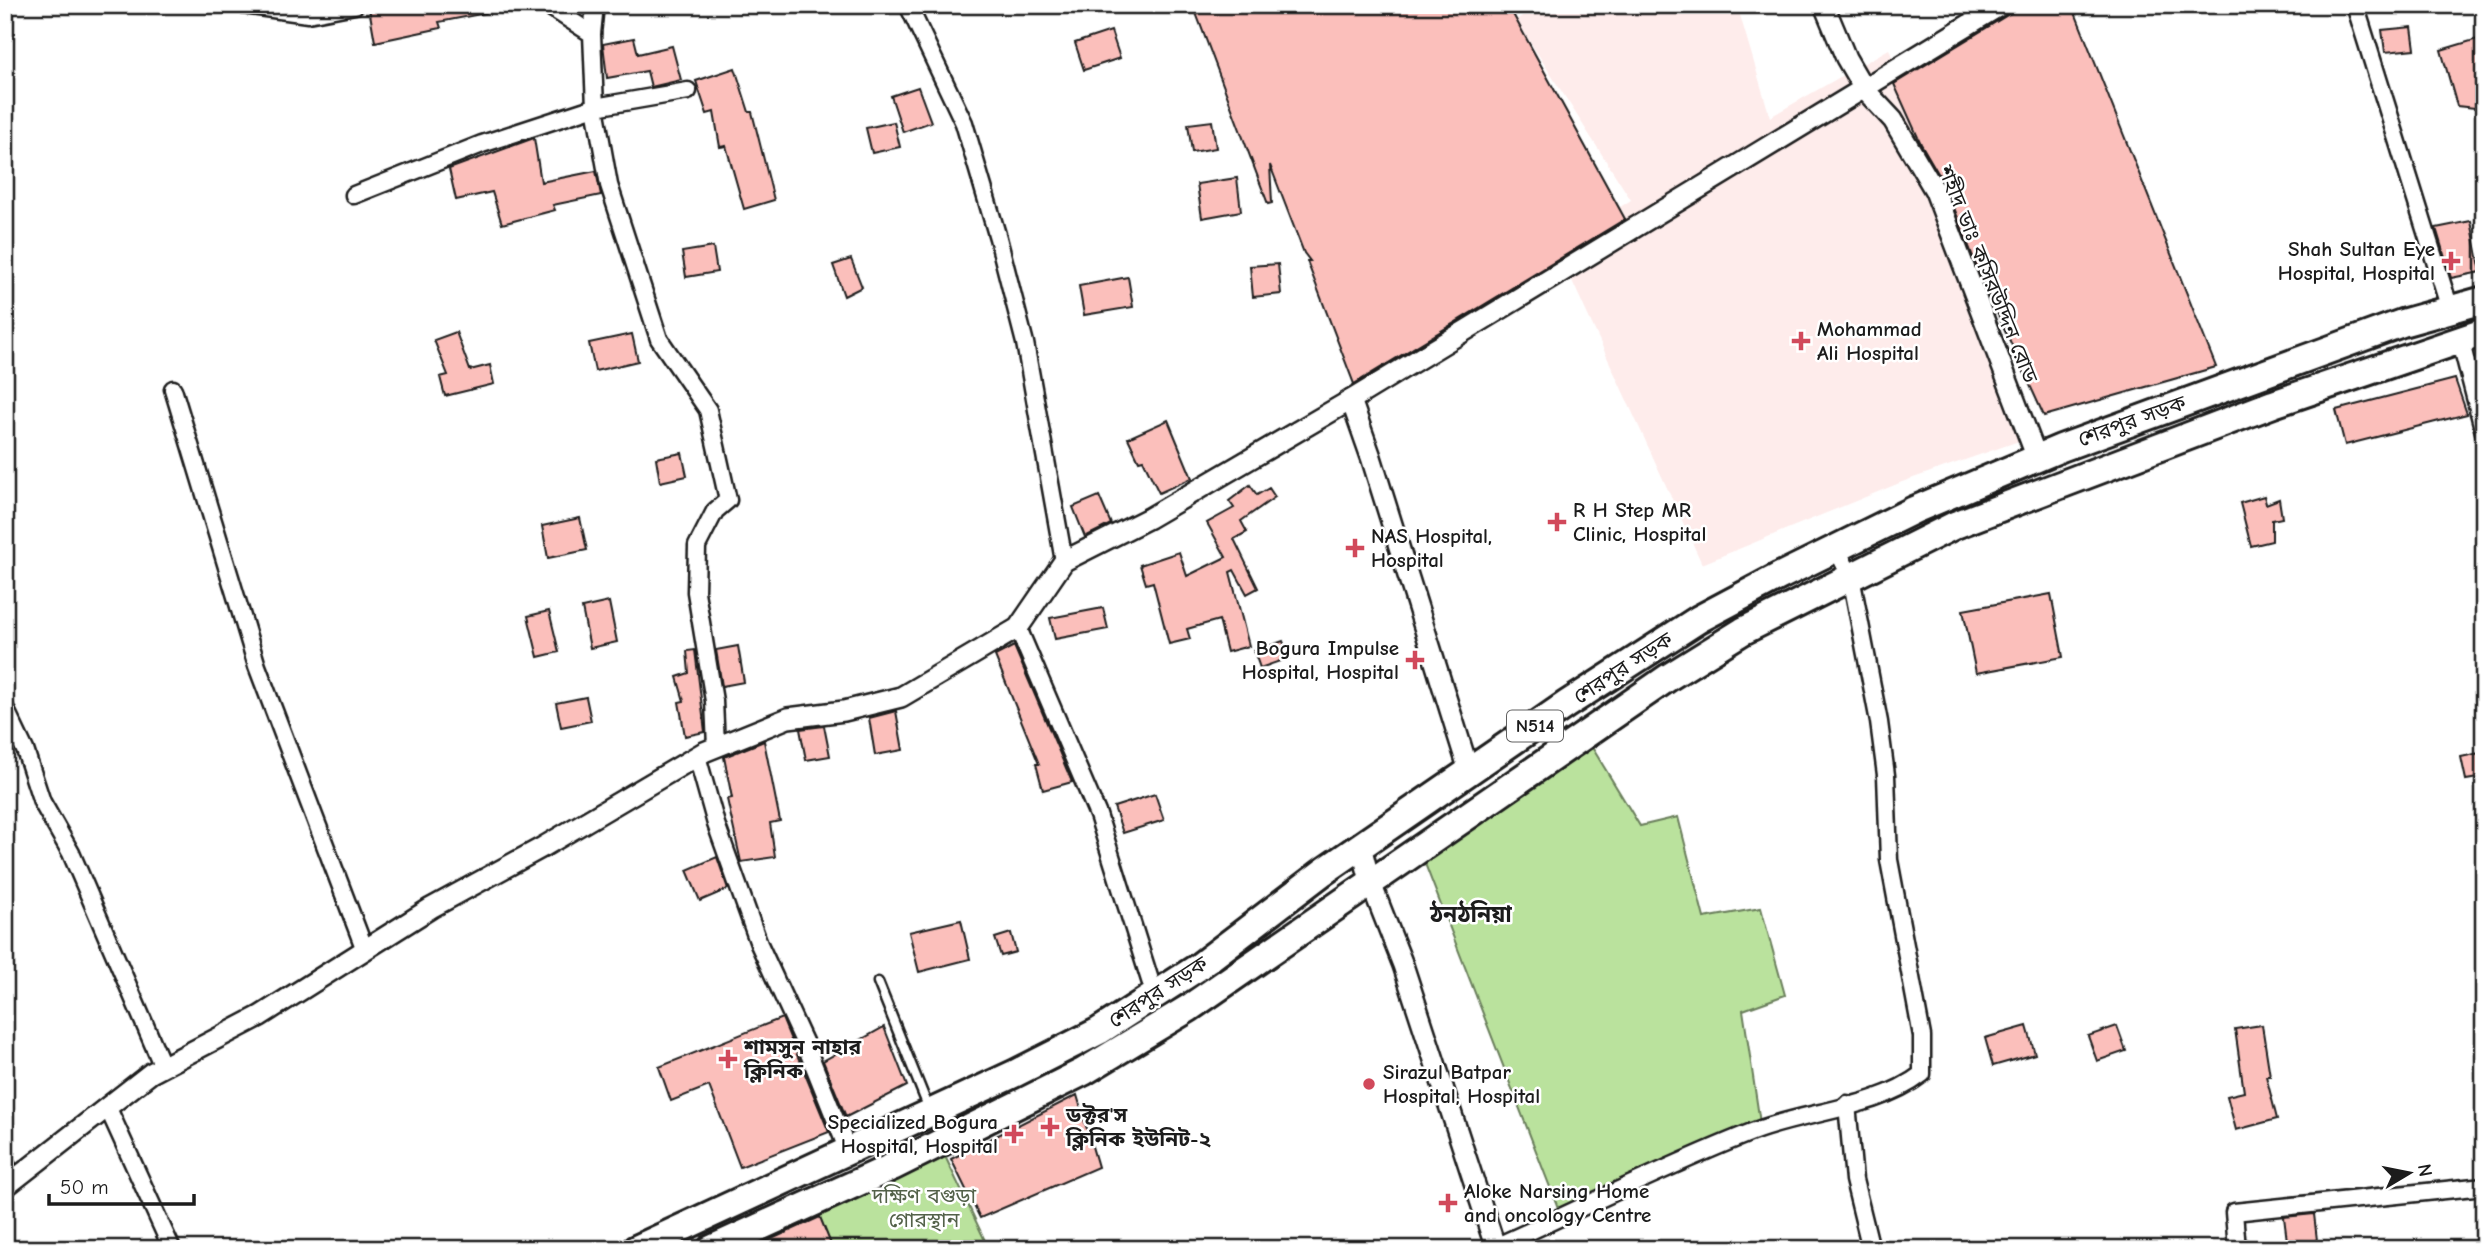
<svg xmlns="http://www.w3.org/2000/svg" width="2489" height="1254" font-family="'Comic Neue','Noto Sans Bengali',sans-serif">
  <rect width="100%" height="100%" fill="#fff"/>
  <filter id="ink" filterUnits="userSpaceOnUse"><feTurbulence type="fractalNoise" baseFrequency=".0143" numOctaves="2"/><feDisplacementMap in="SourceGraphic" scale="14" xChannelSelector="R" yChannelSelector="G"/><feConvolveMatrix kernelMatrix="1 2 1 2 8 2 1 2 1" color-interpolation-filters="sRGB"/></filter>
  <g filter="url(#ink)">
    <path fill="#feeceb" d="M1539,5h198l33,112 119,-68 150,385 -137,48 -200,82 -145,-316 74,-48 -115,-180z"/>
    <g fill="#bae29d" stroke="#6b7f5c" stroke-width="2">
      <path d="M1590,744l50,82 38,-9 26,101 57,-10 24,87 -42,15 17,113 -200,90 -136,-352z"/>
      <path d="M944,1154l45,95h-247z"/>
    </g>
    <g fill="#fbbfbb" stroke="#1c1c1c" stroke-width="2">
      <path d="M387,5h99v8l-47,9 2,6 -66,14 -6,-34z"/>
      <path d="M1193,5h315l117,214 -271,165 -47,-123h3l-6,-8 -34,-88 2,38 -4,1z"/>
      <path d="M2024,5h48l144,362 -172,49 -64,-141 -34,-88 -25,-43 -27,-60z"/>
      <path d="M2412,27l3,22 -30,3 -3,-22z"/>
      <path d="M1111,31l9,27 -36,12 -9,-27z"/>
      <path d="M2484,37v72l-27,-3 -16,-56z"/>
      <path d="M634,38l4,16 34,-8 9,34 -30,7 -4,-16 -40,7 -4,-34z"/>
      <path d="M735,68l14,44h3l22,88 -30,9 -18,-63 -6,1 -6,-35 -7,2 -11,-33z"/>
      <path d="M918,87l13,35 -28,10 -12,-36z"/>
      <path d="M1212,121l4,27 -24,4 -4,-28z"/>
      <path d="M894,122l6,25 -28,6 -6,-25z"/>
      <path d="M534,138l7,44 55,-11 5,24 -48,10 2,5 -53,14 -10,-32 -36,8 -7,-31z"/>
      <path d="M1237,178l4,33 -39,7 -5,-34z"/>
      <path d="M2471,221l10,51 -30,6 -15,-50z"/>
      <path d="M713,247l4,25 -31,5 -4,-25z"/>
      <path d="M851,259l11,28 -18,9 -11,-31z"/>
      <path d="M1278,264l3,30 -28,3 -3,-31z"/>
      <path d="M1128,277l5,30 -49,8 -5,-29z"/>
      <path d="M456,332l14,38 20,-5 4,19 -49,12 -5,-19 8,-2 -14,-35z"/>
      <path d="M632,334l6,27 -43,10 -6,-28z"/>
      <path d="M2455,379l12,35 -122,31 -9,-35z"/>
      <path d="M1168,420l24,58 -33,15 -16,-33 -4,1 -11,-23z"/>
      <path d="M682,453l5,23 -27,6 -4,-24z"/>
      <path d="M1250,485l7,10 12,-7 6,9 -34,24 6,11 -13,7 24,49 -11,6 -13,-24 -4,2 19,74 -22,6 -8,-32 -32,9 3,10 -21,5 -16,-62 -7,2 -6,-19 39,-13 8,24 39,-19 -19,-34 27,-15 -5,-7z"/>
      <path d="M1099,496l12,28 -26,13 -12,-30z"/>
      <path d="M2264,496l2,8 13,-5 3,19 -10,2v21l-21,5 -11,-43z"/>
      <path d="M580,518l7,32 -39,8 -6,-32z"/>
      <path d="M2051,594l12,63 -87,16 -13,-63z"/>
      <path d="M609,602l8,40 -27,6 -8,-40z"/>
      <path d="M1103,608l5,21 -53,10 -5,-21z"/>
      <path d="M549,611l10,41 -21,5 -10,-41z"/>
      <path d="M1283,641l6,17 -29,10 -6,-17z"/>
      <path d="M738,646l6,36 -22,4 -6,-36z"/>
      <path d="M1014,646l58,136 -29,8 -7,-26h3l-44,-108z"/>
      <path d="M695,650l10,82 -20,4 -6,-34 5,-1 -7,-24 12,-4 -2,-22z"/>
      <path d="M586,697l5,24 -30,6 -5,-24z"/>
      <path d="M896,711l7,39 -28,5 -6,-37z"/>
      <path d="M824,726l6,30 -24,4 -6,-31z"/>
      <path d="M764,741l16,80 -10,2 5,34 -34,5 -14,-63 5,-1 -8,-41z"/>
      <path d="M2484,752v25l-18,3 -5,-23z"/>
      <path d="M1155,794l9,26 -41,13 -9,-26z"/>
      <path d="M717,857l11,32 -28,12 -13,-31z"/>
      <path d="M961,920l9,39 -51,13 -10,-40z"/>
      <path d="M1011,933l5,19 -15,4 -6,-18z"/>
      <path d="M782,1018l47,114 -89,35 -31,-81 -38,15 -12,-34z"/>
      <path d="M2262,1025l8,51h-4l11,43 -41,11 -9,-34 17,-4 -9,-63z"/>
      <path d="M2027,1026l8,28 -42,12 -8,-28z"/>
      <path d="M2117,1026l9,25 -29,10 -9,-25z"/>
      <path d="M884,1027l23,59 -61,31 -23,-56z"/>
      <path d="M1077,1095l21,72 -118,51 -29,-59z"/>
      <path d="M2314,1214l4,35h-30l-4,-32z"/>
      <path d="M820,1217l13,32h-83z"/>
    </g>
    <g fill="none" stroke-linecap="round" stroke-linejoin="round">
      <g stroke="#1c1c1c" stroke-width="13">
        <path id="service" d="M878,982l51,127"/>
      </g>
      <g stroke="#1c1c1c" stroke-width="21">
        <g id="minor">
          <path d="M243,5l65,9 47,-9"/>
          <path d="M547,5l45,29 3,73 14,78 50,154 49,71 20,90 -13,11 -18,35 -1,46 18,109 2,46"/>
          <path d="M908,5l56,118 34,115 27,105 39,218"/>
          <path d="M2355,5l95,304"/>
          <path d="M592,34l3,-29"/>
          <path d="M354,195l128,-51 113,-37 93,-16"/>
          <path d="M2460,339l24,93"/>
          <path d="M173,389l84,277 108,284"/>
          <path d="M1018,628l80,187 57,181"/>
          <path d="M5,708l20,42 17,52 29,51 92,214"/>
          <path d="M697,756l19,68 43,120 47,102 42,105"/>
          <path d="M1847,1104l7,76 17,69"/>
          <path d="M107,1106l65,143"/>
          <path d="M5,1163l9,17"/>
          <path d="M1495,1247c86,-38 170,-81 257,-115 54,-21 125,-23 170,-58v-38l-33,-176 -3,-85 -7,-53 -28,-145 -15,-29"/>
          <path d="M2237,1249l-3,-37 250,-26"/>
        </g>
      </g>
      <g stroke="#1c1c1c" stroke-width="24">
        <g id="tertiary">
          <path d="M1824,5l22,53 18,31 29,31 42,71 102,267"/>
          <path d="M1351,400l20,57 98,314"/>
          <path d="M1361,846l9,35 33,84 93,284"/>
          <path d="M5,1187l146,-114 109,-57 171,-108 112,-61 161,-95 84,-34 56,-7 57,-14 117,-69 46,-67 85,-43 202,-118 650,-395"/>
        </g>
      </g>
      <g stroke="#1c1c1c" stroke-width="32">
        <g id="trunk">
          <path d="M636,1249l380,-176 83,-42 98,-63 126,-96 244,-168 132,-85 81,-43 134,-66 147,-62 341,-125 82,-23"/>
          <path d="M711,1249l181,-82 191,-95 106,-64 480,-331 74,-46 212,-106 318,-121 211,-72"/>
        </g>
      </g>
      <use href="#service" stroke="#fff" stroke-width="8"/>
      <use href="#minor" stroke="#fff" stroke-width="16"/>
      <use href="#tertiary" stroke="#fff" stroke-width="19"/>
      <use href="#trunk" stroke="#fff" stroke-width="26"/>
    </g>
  </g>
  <g fill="#d1495b" stroke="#fff" stroke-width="2.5">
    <path d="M2447.5 250.5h7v7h7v7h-7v7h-7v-7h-7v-7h7z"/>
    <path d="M1797.5 330.5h7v7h7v7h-7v7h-7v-7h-7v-7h7z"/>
    <path d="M1553.5 511.5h7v7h7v7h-7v7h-7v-7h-7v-7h7z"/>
    <path d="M1351.5 537.5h7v7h7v7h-7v7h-7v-7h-7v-7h7z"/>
    <path d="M1411.5 649.5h7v7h7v7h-7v7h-7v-7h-7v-7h7z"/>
    <path d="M724.5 1048.5h7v7h7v7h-7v7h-7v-7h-7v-7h7z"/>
    <circle cx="1369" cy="1084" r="7"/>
    <path d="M1046.5 1116.5h7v7h7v7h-7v7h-7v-7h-7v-7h7z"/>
    <path d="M1010.5 1123.5h7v7h7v7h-7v7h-7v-7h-7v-7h7z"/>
    <path d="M1444.5 1192.5h7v7h7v7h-7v7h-7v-7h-7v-7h7z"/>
  </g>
  <g text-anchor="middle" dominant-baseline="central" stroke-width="5" stroke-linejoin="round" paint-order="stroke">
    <rect fill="#fff" stroke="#606060" stroke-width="2" x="1507" y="710.5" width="56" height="31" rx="5"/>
    <g font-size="19" font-weight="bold" fill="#1c1c1c">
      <text x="1535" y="726">N514</text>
    </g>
    <g font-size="21" font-weight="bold" fill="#1c1c1c" stroke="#fff" text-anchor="start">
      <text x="2435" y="249" text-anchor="end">Shah Sultan Eye<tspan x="2435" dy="24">Hospital, Hospital</tspan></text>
      <text x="1817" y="329">Mohammad<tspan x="1817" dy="24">Ali Hospital</tspan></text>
      <text x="1573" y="510">R H Step MR<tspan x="1573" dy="24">Clinic, Hospital</tspan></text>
      <text x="1371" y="536">NAS Hospital,<tspan x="1371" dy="24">Hospital</tspan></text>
      <text x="1399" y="648" text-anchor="end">Bogura Impulse<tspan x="1399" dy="24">Hospital, Hospital</tspan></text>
      <text x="744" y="1047">শামসুন নাহার<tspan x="744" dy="24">ক্লিনিক</tspan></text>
      <text x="1383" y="1072">Sirazul Batpar<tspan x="1383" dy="24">Hospital, Hospital</tspan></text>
      <text x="1066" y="1115">ডক্টর'স<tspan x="1066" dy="24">ক্লিনিক ইউনিট-২</tspan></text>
      <text x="998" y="1122" text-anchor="end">Specialized Bogura<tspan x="998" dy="24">Hospital, Hospital</tspan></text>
      <text x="1464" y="1191">Aloke Narsing Home<tspan x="1464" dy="24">and oncology Centre</tspan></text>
    </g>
    <g font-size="21" fill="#1c1c1c" stroke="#fff">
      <text transform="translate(1988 274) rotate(68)">শহীদ ডাঃ কসিরউদ্দিন রোড</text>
      <text transform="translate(2132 421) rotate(-20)">শেরপুর সড়ক</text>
      <text transform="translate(1623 668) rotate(-33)">শেরপুর সড়ক</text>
      <text transform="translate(1158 992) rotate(-33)">শেরপুর সড়ক</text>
    </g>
    <g font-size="21" fill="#536149" stroke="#fff">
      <text x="924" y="1196">দক্ষিণ বগুড়া<tspan x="924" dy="24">গোরস্থান</tspan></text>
    </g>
    <g font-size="23" font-weight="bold" fill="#1c1c1c" stroke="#fff">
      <text x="1471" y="914">ঠনঠনিয়া</text>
    </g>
  </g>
  <rect width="2489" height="1254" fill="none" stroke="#fff" stroke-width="28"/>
  <rect x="14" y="14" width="2461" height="1226" fill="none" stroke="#1c1c1c" stroke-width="2.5" filter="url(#ink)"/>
  <g transform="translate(2409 1173) rotate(80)" stroke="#ffffff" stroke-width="5" paint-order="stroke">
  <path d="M0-5L12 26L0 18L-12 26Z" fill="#1c1c1c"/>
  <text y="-10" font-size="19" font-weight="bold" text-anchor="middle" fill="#1c1c1c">N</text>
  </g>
  <path d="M49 1194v10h145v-10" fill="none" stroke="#1c1c1c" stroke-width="3.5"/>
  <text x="60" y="1194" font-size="21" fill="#1c1c1c" stroke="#ffffff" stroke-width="5" paint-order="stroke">50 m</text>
</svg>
